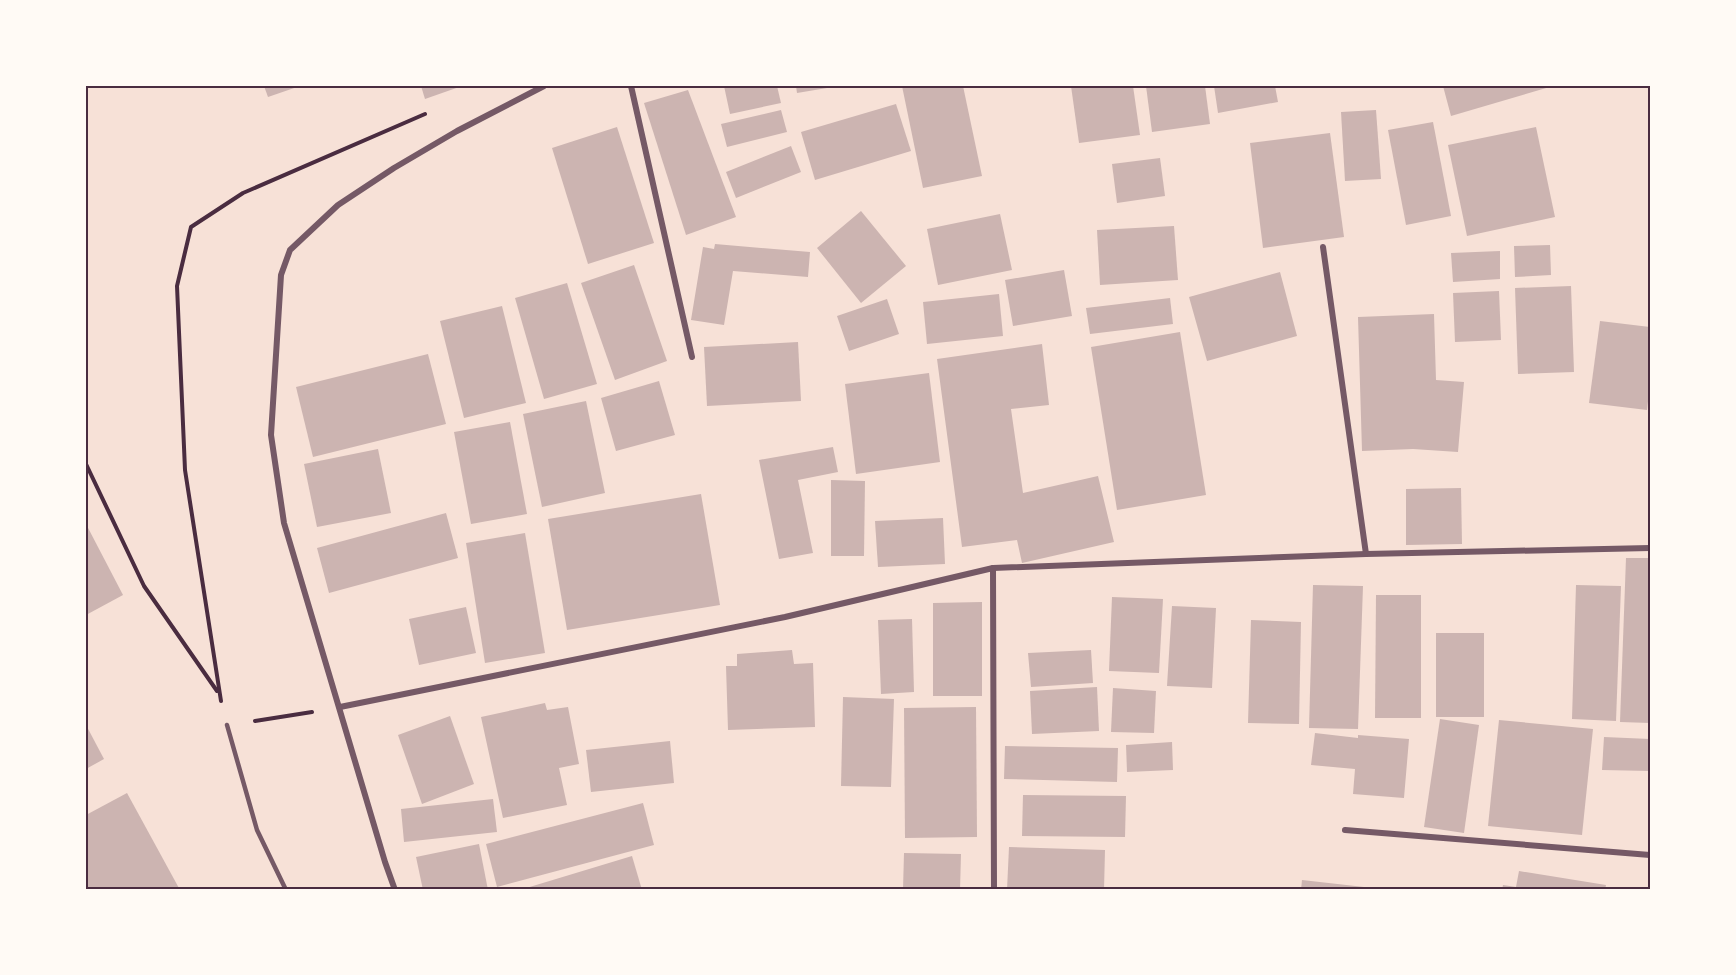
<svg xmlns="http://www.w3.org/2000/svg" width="1736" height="975" font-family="Karla,sans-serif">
  <rect width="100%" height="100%" fill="#f7e1d7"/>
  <g fill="#ccb4b1">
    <path d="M264,86h36l-32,11z"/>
    <path d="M421,86h41l-37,13z"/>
    <path d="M724,86h53l4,17 -51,11z"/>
    <path d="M796,86h37v1l-36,6z"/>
    <path d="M902,86h61l19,90 -59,12z"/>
    <path d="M1071,86h62l7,49 -61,8z"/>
    <path d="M1146,86h59l5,38 -58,8z"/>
    <path d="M1214,86h61l3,16 -60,11z"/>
    <path d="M1443,86h110l-102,30z"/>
    <path d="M688,90l48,127 -50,18 -42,-132z"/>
    <path d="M896,104l15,47 -96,29 -14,-48z"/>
    <path d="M781,110l6,22 -60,15 -6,-23z"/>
    <path d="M1376,110l5,69 -36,2 -4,-69z"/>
    <path d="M1433,122l18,94 -45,9 -18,-95z"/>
    <path d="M617,127l37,116 -66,21 -36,-116z"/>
    <path d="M1536,127l19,90 -88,19 -19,-91z"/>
    <path d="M1330,133l14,104 -81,11 -13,-105z"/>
    <path d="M791,146l10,26 -65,26 -10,-26z"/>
    <path d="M1160,158l5,38 -48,7 -5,-39z"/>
    <path d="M861,211l45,55 -45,37 -44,-55z"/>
    <path d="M1000,214l12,56 -74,15 -11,-56z"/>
    <path d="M1174,226l4,54 -78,5 -3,-55z"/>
    <path d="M715,244l95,8 -2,25 -75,-6 -9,54 -33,-5 12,-73 11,2z"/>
    <path d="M1550,245l1,30 -36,2 -1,-31z"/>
    <path d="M1500,251v28l-47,3 -2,-29z"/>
    <path d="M634,265l33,96 -52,19 -34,-97z"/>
    <path d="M1064,270l8,46 -59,10 -8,-46z"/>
    <path d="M1280,272l17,64 -90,25 -18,-64z"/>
    <path d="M567,283l30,101 -53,15 -29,-101z"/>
    <path d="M1571,286l3,86 -56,2 -3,-86z"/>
    <path d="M1499,291l2,49 -46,2 -2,-49z"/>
    <path d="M999,294l4,42 -76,8 -4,-42z"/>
    <path d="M1170,298l3,26 -83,10 -4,-26z"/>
    <path d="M887,299l12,35 -50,17 -12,-35z"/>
    <path d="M502,306l24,97 -62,15 -24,-97z"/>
    <path d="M1434,314l2,66 28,2 -6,70 -45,-3 -51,2 -4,-134z"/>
    <path d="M1600,321l50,6v57l-3,26 -58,-7z"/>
    <path d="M1180,332l26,163 -89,15 -26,-163z"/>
    <path d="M798,342l3,59 -94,5 -3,-59z"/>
    <path d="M1042,344l7,61 -38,4 12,84 75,-17 16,66 -92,21 -5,-23 -55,7 -25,-188z"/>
    <path d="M428,354l18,70 -133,33 -17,-70z"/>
    <path d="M929,373l11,89 -84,12 -11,-90z"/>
    <path d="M659,381l16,54 -59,16 -15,-53z"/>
    <path d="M586,401l19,92 -63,14 -19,-93z"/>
    <path d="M510,422l17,92 -56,10 -17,-92z"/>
    <path d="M833,447l5,25 -40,8 15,73 -34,6 -20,-99z"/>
    <path d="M378,449l13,64 -74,14 -13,-63z"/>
    <path d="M831,480l34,1 -1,75h-33z"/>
    <path d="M1461,488l1,56 -56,1v-56z"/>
    <path d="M701,494l19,111 -153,25 -19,-111z"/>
    <path d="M446,513l12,45 -129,35 -12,-45z"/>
    <path d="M943,518l2,46 -67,3 -3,-46z"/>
    <path d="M86,524l37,71 -37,20z"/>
    <path d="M525,533l20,120 -60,10 -19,-120z"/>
    <path d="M1626,558h24v165l-30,-1z"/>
    <path d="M1313,585l50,1 -5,143 -49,-1z"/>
    <path d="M1576,585l45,1 -5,135 -44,-2z"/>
    <path d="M1376,595h45v123h-46z"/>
    <path d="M1112,597l51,2 -4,74 -50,-2z"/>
    <path d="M982,602v94h-49v-93z"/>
    <path d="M1172,606l44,2 -4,80 -45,-2z"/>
    <path d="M466,607l10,46 -57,12 -10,-46z"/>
    <path d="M912,619l2,73 -33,2 -3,-74z"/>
    <path d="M1251,620l50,2 -2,102 -51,-1z"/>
    <rect x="1436" y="633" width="48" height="84"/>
    <path d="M792,650l2,14 19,-1 2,64 -87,3 -2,-64h11v-12z"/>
    <path d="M1091,650l2,33 -62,4 -3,-34z"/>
    <path d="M1097,687l2,44 -67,3 -2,-43z"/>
    <path d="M1113,688l43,3 -2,42 -43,-1z"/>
    <path d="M843,697l51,2 -3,88 -50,-1z"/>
    <path d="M545,703l2,7 21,-3 11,57 -20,4 8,37 -64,13 -22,-101z"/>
    <path d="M976,707l1,130 -72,1 -1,-130z"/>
    <path d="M450,716l24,68 -52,20 -24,-69z"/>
    <path d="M1440,719l39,6 -15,108 -40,-6z"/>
    <path d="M1499,720l94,9 -11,106 -94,-9z"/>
    <path d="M86,725l18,34 -18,10z"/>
    <path d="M1315,733l43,5v-3l51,4 -5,59 -51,-4 2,-25 -44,-4z"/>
    <path d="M1604,737l46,2v32l-48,-1z"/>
    <path d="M670,741l4,42 -83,9 -5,-42z"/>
    <path d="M1172,742l1,28 -46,2 -1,-27z"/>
    <path d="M1005,746l113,2 -1,34 -113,-3z"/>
    <path d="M127,793l53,97h-94v-75z"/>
    <path d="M1023,795l103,1 -1,41 -103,-1z"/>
    <path d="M493,799l4,33 -93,10 -3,-33z"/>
    <path d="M643,803l11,42 -157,42 -11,-43z"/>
    <path d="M479,844l9,46h-65l-7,-33z"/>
    <path d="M1009,847l96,3 -1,40h-97z"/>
    <path d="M904,853l57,1 -1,36h-57z"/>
    <path d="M632,856l10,34h-119v-1z"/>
    <path d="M1519,871l87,14 -1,5h-103l1,-5 13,2z"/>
    <path d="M1302,880l62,7v3h-63z"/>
  </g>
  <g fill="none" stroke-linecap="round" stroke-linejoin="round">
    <g stroke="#4a2c40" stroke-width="4">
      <path d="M86,464l58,122 73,105"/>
      <path d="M221,701l-36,-231 -8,-184 14,-59 52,-34 182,-79"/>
      <path d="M255,721l57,-9"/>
    </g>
    <path stroke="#755966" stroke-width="4.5" d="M227,725l30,105 29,60"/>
    <g stroke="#755966" stroke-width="6">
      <path d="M631,86l61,271"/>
      <path d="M1323,247l43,307"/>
      <path d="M993,568l1,322"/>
      <path d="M340,707l445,-90 208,-49 373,-14 284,-6"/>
      <path d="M1345,830l305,25"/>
      <path d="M395,890l-10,-28 -101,-339 -13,-88 10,-160 9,-25 48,-45 56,-37 63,-37 87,-45"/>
    </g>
  </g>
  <rect width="1736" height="975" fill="none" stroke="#fffaf5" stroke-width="174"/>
  <rect x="87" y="87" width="1562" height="801" fill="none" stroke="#4a2c40" stroke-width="2"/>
</svg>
